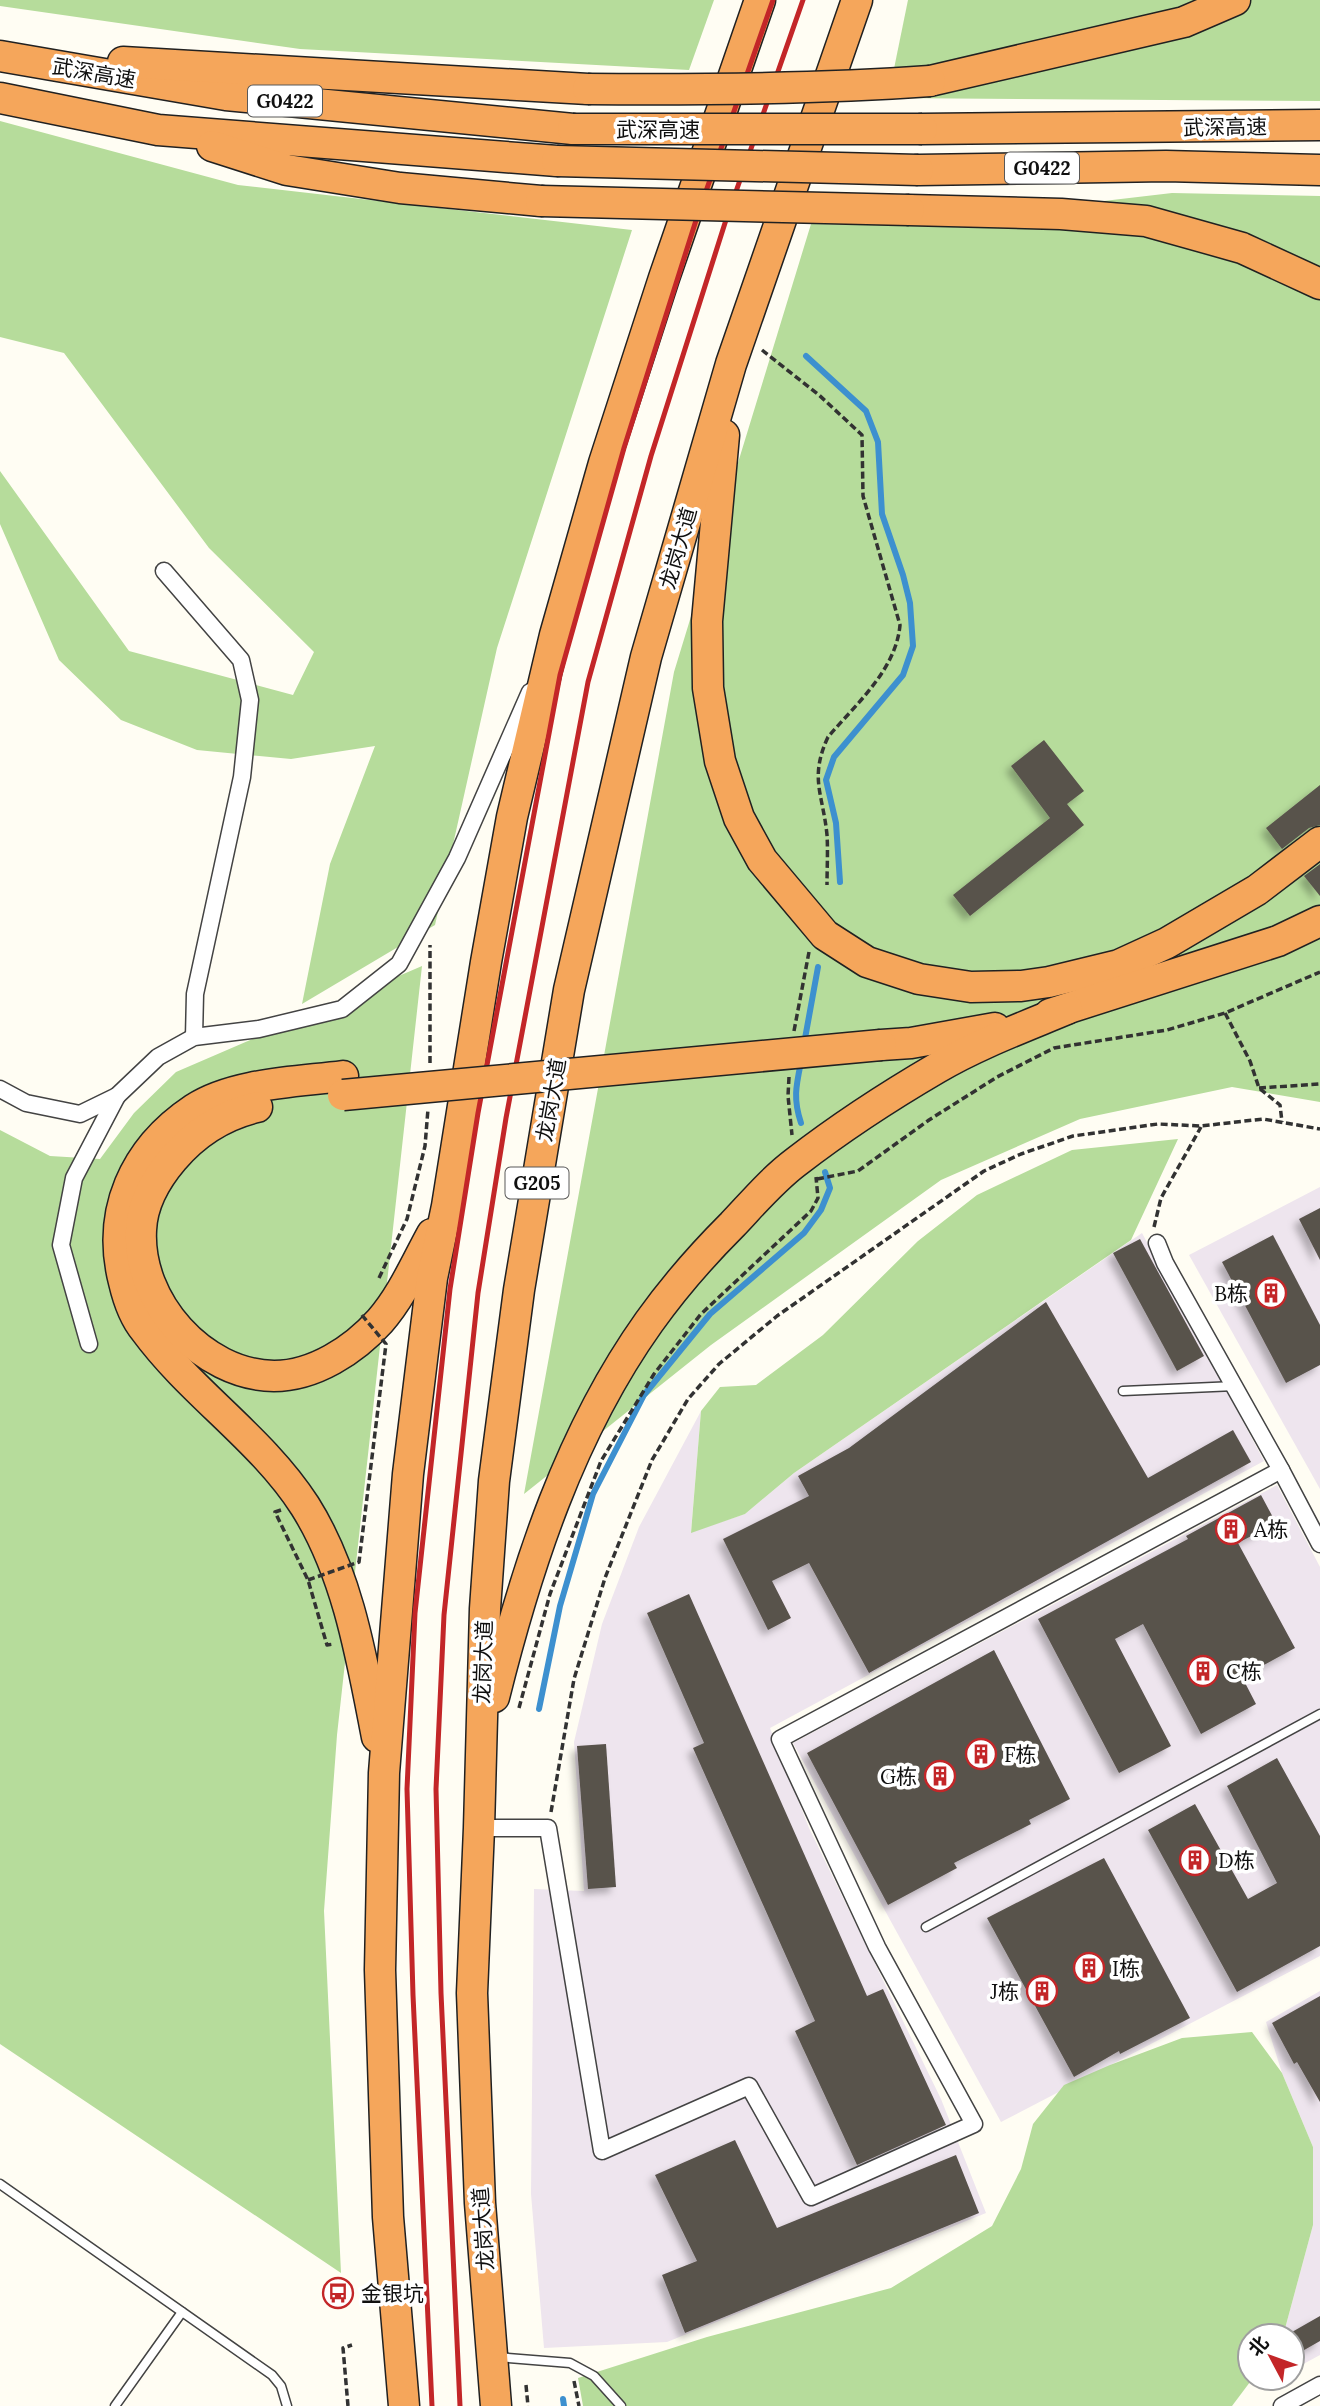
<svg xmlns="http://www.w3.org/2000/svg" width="1320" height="2406" font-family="Lora,'Noto Sans SC',serif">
  <defs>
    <filter id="shadow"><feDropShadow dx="-5.5" dy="5.5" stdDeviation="3.5" flood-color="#0004"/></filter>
  </defs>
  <rect width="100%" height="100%" fill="#fffdf3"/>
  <g fill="#eee5ee">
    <path d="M1320,1187v302l-131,-234z"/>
    <path d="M1142,1233l122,228 -494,267 39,100 132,271 45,114 -319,129 -123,6 -13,-154 3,-305 50,2 -10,-149 28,-118 37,-97 62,-116 -10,121 54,-18 49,-41z"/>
    <path d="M1277,1485l43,82v389l-319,166 -208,-379z"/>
    <path d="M1320,1991v364l-24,13 -4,-8v-24h-9l30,-111v-78l-31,-74 -16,-51z"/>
  </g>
  <g fill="#b6dc9b">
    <path d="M0,0h714l-25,70 -389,-21 -300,-43z"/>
    <path d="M908,0h412v101l-432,-3z"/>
    <path d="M0,121l238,64 394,45 -135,418 -62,277 -133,79 28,-140 45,-118 -84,13 -94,-9 -76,-30 -62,-60 -59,-136v-53l129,180 164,44 21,-43 -105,-104 -145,-195 -64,-16z"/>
    <path d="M1172,193l148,3v906l-88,-15 -152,32 -139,61 -230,165 -187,149 150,-822 137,-448 86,1z"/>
    <path d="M422,966l-85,769 -13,176 17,362 -341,-229v-914l50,26 50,3 34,-46 42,-41z"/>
    <path d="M1178,1139l-47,101 -337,233 -49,41 -54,19 10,-122 19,-24 36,-2 67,-50 95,-94 59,-46 95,-45z"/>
    <path d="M1252,2032l30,41 31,74v78l-30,111h-33v42h3l-21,28h-649l-5,-28 129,-41 184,-49 101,-62 29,-57 12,-45 31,-39 46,-20 72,-27z"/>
  </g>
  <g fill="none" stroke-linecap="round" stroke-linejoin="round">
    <g stroke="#3d90cf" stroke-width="6">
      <path d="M806,356l60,55 12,31 4,72 21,61 7,28 3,43 -10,29 -69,82 -8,23 10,43 4,59"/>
      <path d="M804,1044l14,-77"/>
      <path d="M801,1062c-5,24 -8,37 0,61"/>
      <path d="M539,1709l21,-103 33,-112 51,-99 66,-81 94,-81 17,-23 9,-22 -5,-16"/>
      <path d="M563,2399l1,7"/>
    </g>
  </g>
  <g fill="#59524c" filter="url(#shadow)">
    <path d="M1044,740l40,51 -17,13 17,21 -114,91 -17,-21 97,-77 -39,-52z"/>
    <path d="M1320,785v40l-11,3 -27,21 -16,-21z"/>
    <path d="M1320,864v32l-16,-20z"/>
    <path d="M1320,1208v52l-21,-41z"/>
    <path d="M1273,1235l47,90v40l-34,18 -64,-121z"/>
    <path d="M1140,1239l64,117 -27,15 -64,-118z"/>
    <path d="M1046,1302l102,176 85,-48 18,32 -382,211 -60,-110 -37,18 19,37 -23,12 -45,-91 86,-43 -11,-20 51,-28z"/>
    <path d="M1261,1495l15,28 -38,20 57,105 -53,29 14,27 -55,30 -58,-110 -28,15 56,107 -52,27 -81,-154 150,-80 -2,-3z"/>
    <path d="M689,1594l178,402 16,-7 63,136 -89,40 -62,-134 20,-10 -122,-273 11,-5 -57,-130z"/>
    <path d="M994,1650l76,149 -41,21 2,4 -77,39 3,5 -69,37 -81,-152z"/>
    <path d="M606,1744l10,143 -28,2 -11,-143z"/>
    <path d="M1277,1758l43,78v110l-83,46 -89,-162 47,-26 53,95 29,-16 -50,-97z"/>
    <path d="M1104,1858l86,160 -70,36 -1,-3 -45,26 -87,-159z"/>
    <path d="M1320,1996v106l-23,-40 -3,2 -22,-41z"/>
    <path d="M735,2140l42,88 179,-73 23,58 -294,120 -23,-58 35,-14 -42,-86z"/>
    <path d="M1320,2316v25l-28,16v-25z"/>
  </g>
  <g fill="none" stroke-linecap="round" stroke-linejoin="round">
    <g stroke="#434343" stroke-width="11">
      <g id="lane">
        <path d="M1123,1391l112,-5"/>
        <path d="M926,1927l394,-213"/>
        <path d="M0,2184l272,191 9,11 6,20"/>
        <path d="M497,2357l73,6 24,13 27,30"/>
        <path d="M115,2406l67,-94"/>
      </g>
    </g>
    <g stroke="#434343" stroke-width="19">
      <g id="street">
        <path d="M164,571l77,89 9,40 -8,77 -47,217 -1,43"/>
        <path d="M0,1089l26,14 54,11 37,-18 41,-39 36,-20 65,-8 83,-20 57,-45 58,-106 73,-166"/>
        <path d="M1157,1243l8,20 116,207 39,74"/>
        <path d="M89,1344l-28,-99 13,-67 43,-82"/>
        <path d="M479,1828h69l54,323 147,-65 62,111 163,-73 -97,-177 -97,-208 501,-269"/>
        <path d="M1282,2406l38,-21"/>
      </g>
    </g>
    <g stroke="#212121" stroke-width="33">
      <g id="highway">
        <path d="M0,56l226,39 347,34"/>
        <path d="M123,62l465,27"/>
        <path d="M930,81l254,-59 51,-22"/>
        <path d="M0,98l158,32 399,31"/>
        <path d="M922,129l398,-4"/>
        <path d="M212,146l75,24 113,18 141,13"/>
        <path d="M918,170l248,-4 154,4"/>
        <path d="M909,210l152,4 85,7 96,27 78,36"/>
        <path d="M724,435l-17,186 1,67 12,73 19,57 23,42 63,75 42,27 52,17 52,8 50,-1 28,-4 70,-17 48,-22 90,-53 63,-48"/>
        <path d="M1050,1014l228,-73 42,-20"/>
        <path d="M881,1045l30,-2 84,-15"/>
        <path d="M343,1076c-46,6 -109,7 -149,33 -60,40 -88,103 -70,173 4,17 10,35 21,48 47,64 117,109 160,176 43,68 57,154 72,231"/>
        <path d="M257,1107c-34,8 -61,25 -84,52 -17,20 -31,45 -32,71 -4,72 61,145 133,146 40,0 80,-26 106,-55 22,-25 36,-58 52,-87"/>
        <path d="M494,1697c33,-132 76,-264 155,-375 25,-35 53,-67 83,-97 20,-21 40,-45 64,-63 44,-34 93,-66 141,-94 41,-24 87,-41 130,-59"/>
        <path d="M404,2406l-16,-189 -8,-247 4,-197 24,-299 24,-196 15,-72 39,-244 26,-145 43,-182 49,-172 60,-185 96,-278"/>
        <path d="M496,2406l-16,-203 -8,-210 7,-165 6,-219 9,-128 25,-191 50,-300 77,-333 85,-293 126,-364"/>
      </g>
    </g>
    <g stroke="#323232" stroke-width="3.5" stroke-dasharray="7 3.5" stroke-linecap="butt">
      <path d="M762,350l57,45 43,40 1,61 37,129c-4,45 -44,79 -72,112 -19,41 -5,57 -1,98 1,16 0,34 0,50"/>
      <path d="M1225,1013l25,48 9,27 21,17 2,17"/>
      <path d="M794,1031l15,-79"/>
      <path d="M430,1063v-118"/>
      <path d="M789,1077l-1,19 4,39"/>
      <path d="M1259,1088l61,-4"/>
      <path d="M817,1179l41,-8 71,-51 68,-43 57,-29 113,-18 58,-17 95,-41"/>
      <path d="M1154,1227l7,-29 40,-71"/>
      <path d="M379,1278l28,-59 18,-73 3,-37"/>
      <path d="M281,1510l-6,2 33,68 19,65 7,-1"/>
      <path d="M519,1708l31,-114 51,-133 53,-87 47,-60 110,-103 7,-13 -2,-21"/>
      <path d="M551,1812l23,-133 31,-101 47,-118 36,-61 31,-35 58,-48 207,-145 37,-17 52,-18 85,-12 43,2 62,-7 57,10"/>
      <path d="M574,2381l5,25"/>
      <path d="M526,2385l2,21"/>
      <path d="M348,2406l-5,-58 9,-3"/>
    </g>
    <use href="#lane" stroke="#fff" stroke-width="8"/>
    <use href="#street" stroke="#fff" stroke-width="16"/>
    <use href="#highway" stroke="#f5a65b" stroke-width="30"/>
    <g stroke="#c32628" stroke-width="5">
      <path d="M432,2406l-19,-411 -6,-206 8,-176 35,-324 28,-176 82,-438 64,-227 74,-234 75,-214"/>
      <path d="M460,2406l-19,-413 -5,-204 8,-174 34,-322 28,-175 82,-436 63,-226 74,-233 78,-223"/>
    </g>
    <g stroke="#212121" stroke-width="33" stroke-linecap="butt">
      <g id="highway-bridge">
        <path d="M588,89c114,1 228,0 342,-8"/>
        <path d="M573,129h349"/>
        <path d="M557,161l361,9"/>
        <path d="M541,201l368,9"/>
        <path d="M343,1095l538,-50"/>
      </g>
    </g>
    <path stroke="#323232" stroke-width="3.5" stroke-dasharray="7 3.5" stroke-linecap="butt" d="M308,1580l51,-18 27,-218 -25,-30"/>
    <use href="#highway-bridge" stroke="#f5a65b" stroke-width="30"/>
  </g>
  <defs>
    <g id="building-ring" transform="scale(1.575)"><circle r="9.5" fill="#fff" stroke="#c32628" stroke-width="1.5"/><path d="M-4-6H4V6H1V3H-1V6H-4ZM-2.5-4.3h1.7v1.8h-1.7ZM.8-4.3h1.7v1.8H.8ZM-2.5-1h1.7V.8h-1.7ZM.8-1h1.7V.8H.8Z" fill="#c32628"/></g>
    <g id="bus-ring" transform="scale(1.575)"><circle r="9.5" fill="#fff" stroke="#c32628" stroke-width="1.5"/><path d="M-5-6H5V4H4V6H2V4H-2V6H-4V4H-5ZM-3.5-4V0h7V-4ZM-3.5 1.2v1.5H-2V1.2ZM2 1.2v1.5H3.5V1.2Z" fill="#c32628"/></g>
  </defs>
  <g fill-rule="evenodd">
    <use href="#building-ring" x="1271" y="1293"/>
    <use href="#building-ring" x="1231" y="1529"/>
    <use href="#building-ring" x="1203" y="1671"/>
    <use href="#building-ring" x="981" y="1754"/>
    <use href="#building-ring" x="940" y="1776"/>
    <use href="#building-ring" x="1195" y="1860"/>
    <use href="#building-ring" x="1089" y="1968"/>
    <use href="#building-ring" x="1042" y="1991"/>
    <use href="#bus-ring" x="338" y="2293"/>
  </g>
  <g text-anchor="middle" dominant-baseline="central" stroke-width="7" stroke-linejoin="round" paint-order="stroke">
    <g fill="#fff" stroke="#585858" stroke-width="2">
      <rect x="248" y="85.5" width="74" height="31" rx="5"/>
      <rect x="1005" y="152.5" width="74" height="31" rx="5"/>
      <rect x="505.5" y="1167.5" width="63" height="31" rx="5"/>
    </g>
    <g font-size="19" font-weight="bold" fill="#101010">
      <text x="285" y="101">G0422</text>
      <text x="1042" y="168">G0422</text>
      <text x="537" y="1183">G205</text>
    </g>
    <g font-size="21" fill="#101010" stroke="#fff">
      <text transform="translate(94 73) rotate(10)">武深高速</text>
      <text transform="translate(1225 127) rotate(-1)">武深高速</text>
      <text x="658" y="129">武深高速</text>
      <text transform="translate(678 548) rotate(-74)">龙岗大道</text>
      <text transform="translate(551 1100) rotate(-80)">龙岗大道</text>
      <text transform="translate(483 1662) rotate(-88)">龙岗大道</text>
      <text transform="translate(483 2229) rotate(-94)">龙岗大道</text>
    </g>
    <g font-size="21" fill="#101010" stroke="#fff" text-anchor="start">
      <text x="1248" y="1293" text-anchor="end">B栋</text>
      <text x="1254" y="1529">A栋</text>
      <text x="1226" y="1671">C栋</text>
      <text x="1004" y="1754">F栋</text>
      <text x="917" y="1776" text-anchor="end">G栋</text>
      <text x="1218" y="1860">D栋</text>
      <text x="1112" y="1968">I栋</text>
      <text x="1019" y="1991" text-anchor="end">J栋</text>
      <text x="361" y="2293">金银坑</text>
    </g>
  </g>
  <g transform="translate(1271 2357) rotate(311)"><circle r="33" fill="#ffffff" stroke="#9f9f9f" stroke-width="2"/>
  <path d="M0-5L12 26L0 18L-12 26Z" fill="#c32628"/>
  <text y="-10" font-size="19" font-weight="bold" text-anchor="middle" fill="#101010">北</text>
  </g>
</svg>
